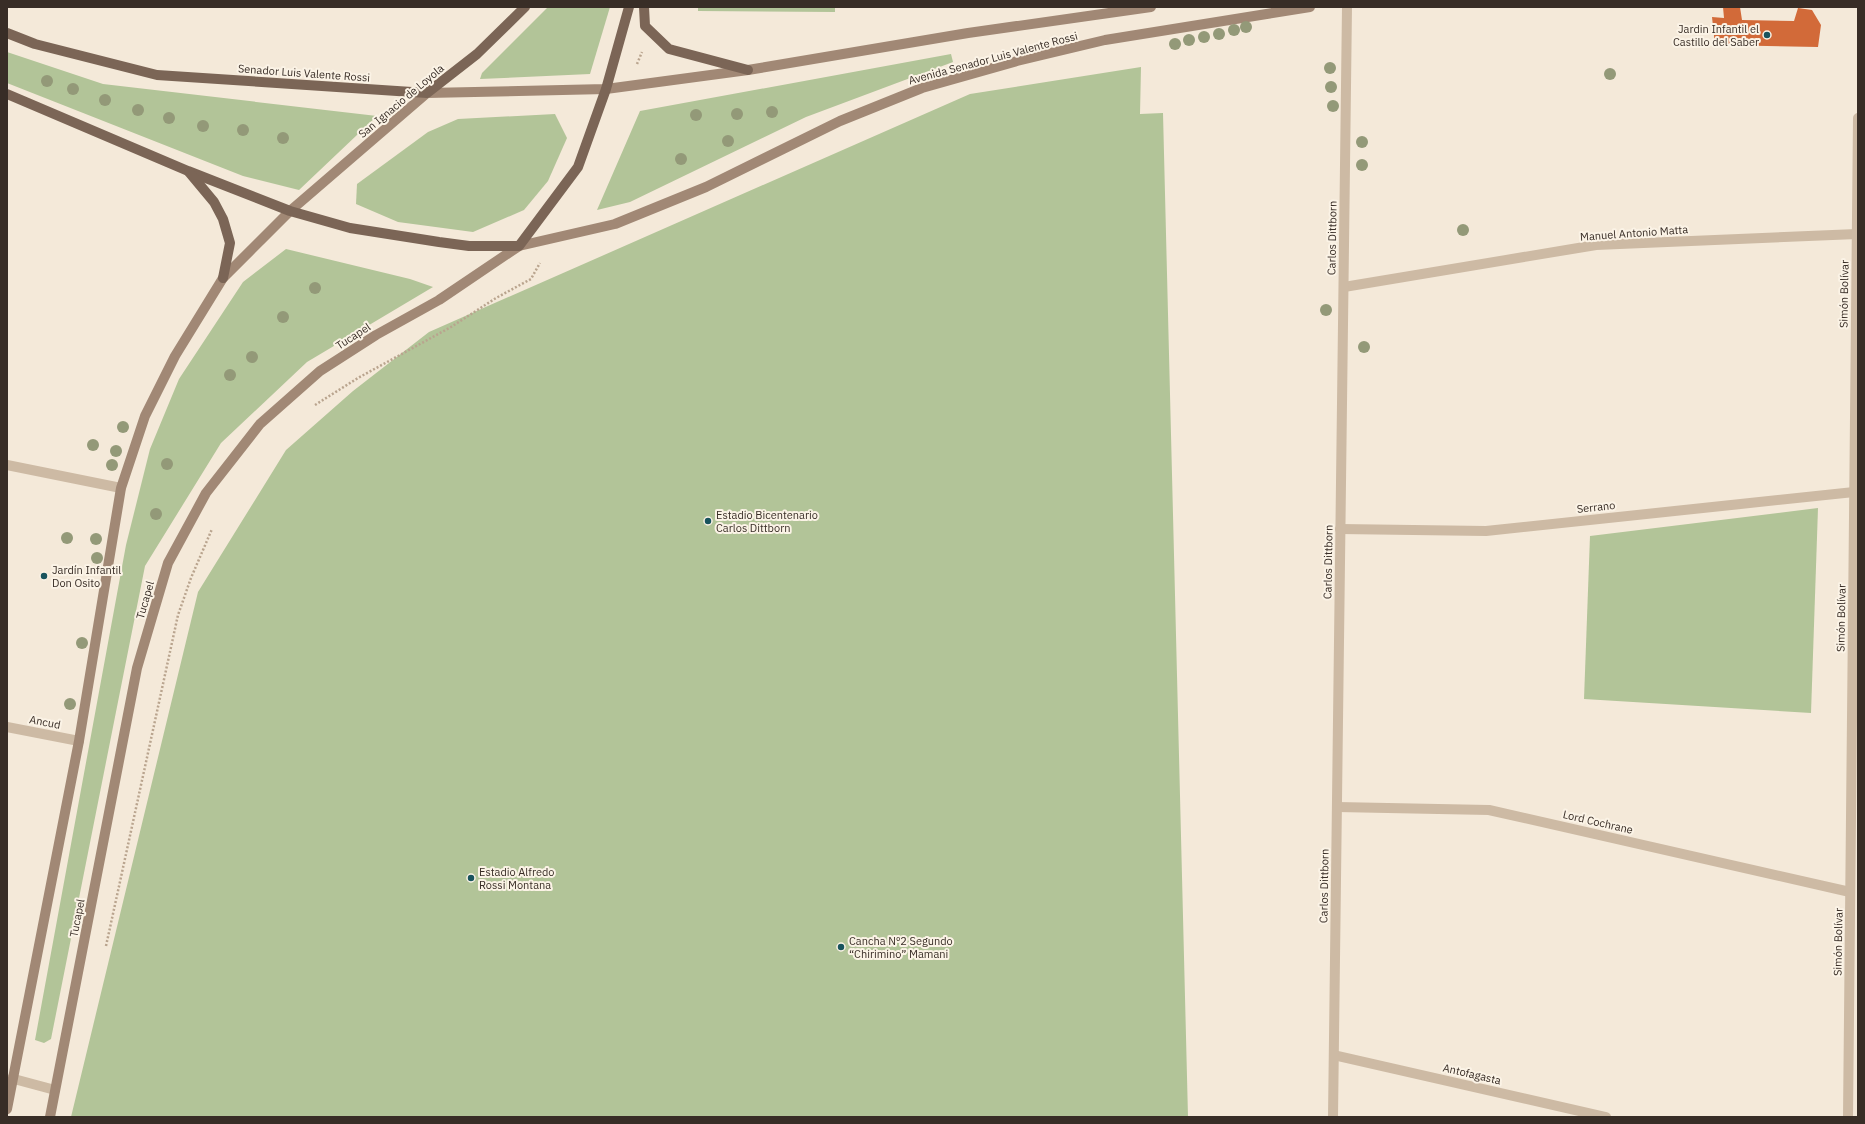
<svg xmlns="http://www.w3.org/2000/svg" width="1865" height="1124" font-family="'IBM Plex Sans',sans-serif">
  <rect width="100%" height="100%" fill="#f4e9d9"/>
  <g fill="#b2c498">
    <path d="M548,7h62l-20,67 -110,5 2,-6z"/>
    <path d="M698,7h137v5l-137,-1z"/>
    <path d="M7,52l96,32 274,32 -78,74 -56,-14 -236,-93z"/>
    <path d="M951,54l2,8 -147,55 -176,85 -33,8 43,-99z"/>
    <path d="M1141,67l-1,47 23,-1 25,1004h-1117l127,-525 88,-142 67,-59 76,-59 541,-238z"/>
    <path d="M555,114l12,24 -19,43 -24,29 -51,22 -75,-10 -42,-18 1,-20 71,-52 30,-13z"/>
    <path d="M286,249l124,30 23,8 -126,75 -86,81 -76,123 -94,473 -7,4 -9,-3 91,-495 24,-96 29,-70 64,-97z"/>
    <path d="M1818,508l-7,205 -227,-14 6,-163z"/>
  </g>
  <path fill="#d26a39" d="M1723,7h17l2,13 52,1 4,-13 14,2 9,15 -3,22 -103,-2 -3,-28 12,1z"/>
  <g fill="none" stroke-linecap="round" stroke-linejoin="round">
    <g stroke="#b9a48e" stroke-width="2.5" stroke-dasharray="2 2" stroke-linecap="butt">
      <path d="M637,64l5,-12"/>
      <path d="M315,405l43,-27 93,-51 45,-29 35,-19 9,-16"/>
      <path d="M106,946l72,-331 13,-37 21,-49"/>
    </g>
    <g stroke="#cdbaa4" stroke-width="10">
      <path d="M1344,287l252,-42 261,-11"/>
      <path d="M7,465l114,23"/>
      <path d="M1340,529l146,2 368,-39"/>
      <path d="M7,727l72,14"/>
      <path d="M1337,807l152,3 361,82"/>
      <path d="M1334,1055l272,62"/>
      <path d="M7,1080l7,-1 41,11"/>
      <path d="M1333,1117l14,-1110"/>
      <path d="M1848,1117l10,-999"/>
    </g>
    <g stroke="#a18875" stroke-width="10">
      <path d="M7,1109l72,-368 42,-253 24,-72 30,-60 48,-78 67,-67 137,-118 179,-4 142,-19 220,-37 183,-26"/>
      <path d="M50,1117l87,-449 31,-105 38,-70 54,-69 60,-53 56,-36 63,-35 80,-54 96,-22 91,-37 134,-66 82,-33 95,-27 88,-21 205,-33"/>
    </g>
    <g stroke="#7b6556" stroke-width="10">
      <path d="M644,7l1,19 24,23 79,21"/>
      <path d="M7,33l28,11 122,31 270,18 50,-39 48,-47"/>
      <path d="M7,94l181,77 102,40 60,17 89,14 30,4h50l59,-79 28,-78 23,-82"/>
      <path d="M189,172l25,30 9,17 7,24 -7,35"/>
    </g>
  </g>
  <g fill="#939978">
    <circle cx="1246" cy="27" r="6"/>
    <circle cx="1234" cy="30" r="6"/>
    <circle cx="1219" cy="34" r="6"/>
    <circle cx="1204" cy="37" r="6"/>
    <circle cx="1189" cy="40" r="6"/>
    <circle cx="1175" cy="44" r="6"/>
    <circle cx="1330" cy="68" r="6"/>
    <circle cx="1610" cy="74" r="6"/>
    <circle cx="47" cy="81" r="6"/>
    <circle cx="1331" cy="87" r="6"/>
    <circle cx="73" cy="89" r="6"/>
    <circle cx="105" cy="100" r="6"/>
    <circle cx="1333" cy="106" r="6"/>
    <circle cx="138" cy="110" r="6"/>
    <circle cx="772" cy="112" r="6"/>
    <circle cx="737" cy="114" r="6"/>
    <circle cx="696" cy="115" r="6"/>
    <circle cx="169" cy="118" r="6"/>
    <circle cx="203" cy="126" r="6"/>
    <circle cx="243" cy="130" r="6"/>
    <circle cx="283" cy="138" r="6"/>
    <circle cx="728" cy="141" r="6"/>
    <circle cx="1362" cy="142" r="6"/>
    <circle cx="681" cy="159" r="6"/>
    <circle cx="1362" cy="165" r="6"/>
    <circle cx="1463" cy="230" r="6"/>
    <circle cx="315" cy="288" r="6"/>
    <circle cx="1326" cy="310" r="6"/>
    <circle cx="283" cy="317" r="6"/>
    <circle cx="1364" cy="347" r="6"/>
    <circle cx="252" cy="357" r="6"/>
    <circle cx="230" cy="375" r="6"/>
    <circle cx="123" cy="427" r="6"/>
    <circle cx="93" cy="445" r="6"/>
    <circle cx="116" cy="451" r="6"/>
    <circle cx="167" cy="464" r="6"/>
    <circle cx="112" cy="465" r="6"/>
    <circle cx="156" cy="514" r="6"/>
    <circle cx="67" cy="538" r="6"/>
    <circle cx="96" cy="539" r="6"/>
    <circle cx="97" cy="558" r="6"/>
    <circle cx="82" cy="643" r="6"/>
    <circle cx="70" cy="704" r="6"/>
  </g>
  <g fill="#18535d" stroke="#fbf3e6" stroke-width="1.5">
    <circle cx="1767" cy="35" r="4"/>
    <circle cx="708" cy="521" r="4"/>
    <circle cx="44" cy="576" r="4"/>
    <circle cx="471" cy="878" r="4"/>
    <circle cx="841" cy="947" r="4"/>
  </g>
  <g text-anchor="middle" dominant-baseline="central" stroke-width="4" stroke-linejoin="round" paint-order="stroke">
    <g font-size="11" fill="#382d26" stroke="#fbf3e6" text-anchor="start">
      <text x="1759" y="29" text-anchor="end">Jardin Infantil el<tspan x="1759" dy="13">Castillo del Saber</tspan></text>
      <text x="716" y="515">Estadio Bicentenario<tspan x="716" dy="13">Carlos Dittborn</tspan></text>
      <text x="52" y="570">Jardín Infantil<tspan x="52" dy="13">Don Osito</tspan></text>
      <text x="479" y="872">Estadio Alfredo<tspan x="479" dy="13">Rossi Montana</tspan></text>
      <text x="849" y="941">Cancha Nº2 Segundo<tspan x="849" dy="13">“Chirimino” Mamani</tspan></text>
    </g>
    <g font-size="11" fill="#382d26" stroke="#fbf3e6">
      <text transform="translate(993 58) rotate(-15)">Avenida Senador Luis Valente Rossi</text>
      <text transform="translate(304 73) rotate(4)">Senador Luis Valente Rossi</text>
      <text transform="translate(401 101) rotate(-40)">San Ignacio de Loyola</text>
      <text transform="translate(1634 233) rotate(-4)">Manuel Antonio Matta</text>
      <text transform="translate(1332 238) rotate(-89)">Carlos Dittborn</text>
      <text transform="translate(1844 294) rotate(-89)">Simón Bolívar</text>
      <text transform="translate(353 336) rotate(-33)">Tucapel</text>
      <text transform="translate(1596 507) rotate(-6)">Serrano</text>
      <text transform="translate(1328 562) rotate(-89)">Carlos Dittborn</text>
      <text transform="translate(145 600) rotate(-74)">Tucapel</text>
      <text transform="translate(1841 618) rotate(-89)">Simón Bolívar</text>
      <text transform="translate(45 722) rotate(11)">Ancud</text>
      <text transform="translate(1598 822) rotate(13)">Lord Cochrane</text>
      <text transform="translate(1324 886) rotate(-89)">Carlos Dittborn</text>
      <text transform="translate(77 918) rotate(-79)">Tucapel</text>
      <text transform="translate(1838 942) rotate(-89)">Simón Bolívar</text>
      <text transform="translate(1472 1074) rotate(13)">Antofagasta</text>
    </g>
  </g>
  <rect width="1865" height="1124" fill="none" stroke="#382d26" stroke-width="16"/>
</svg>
